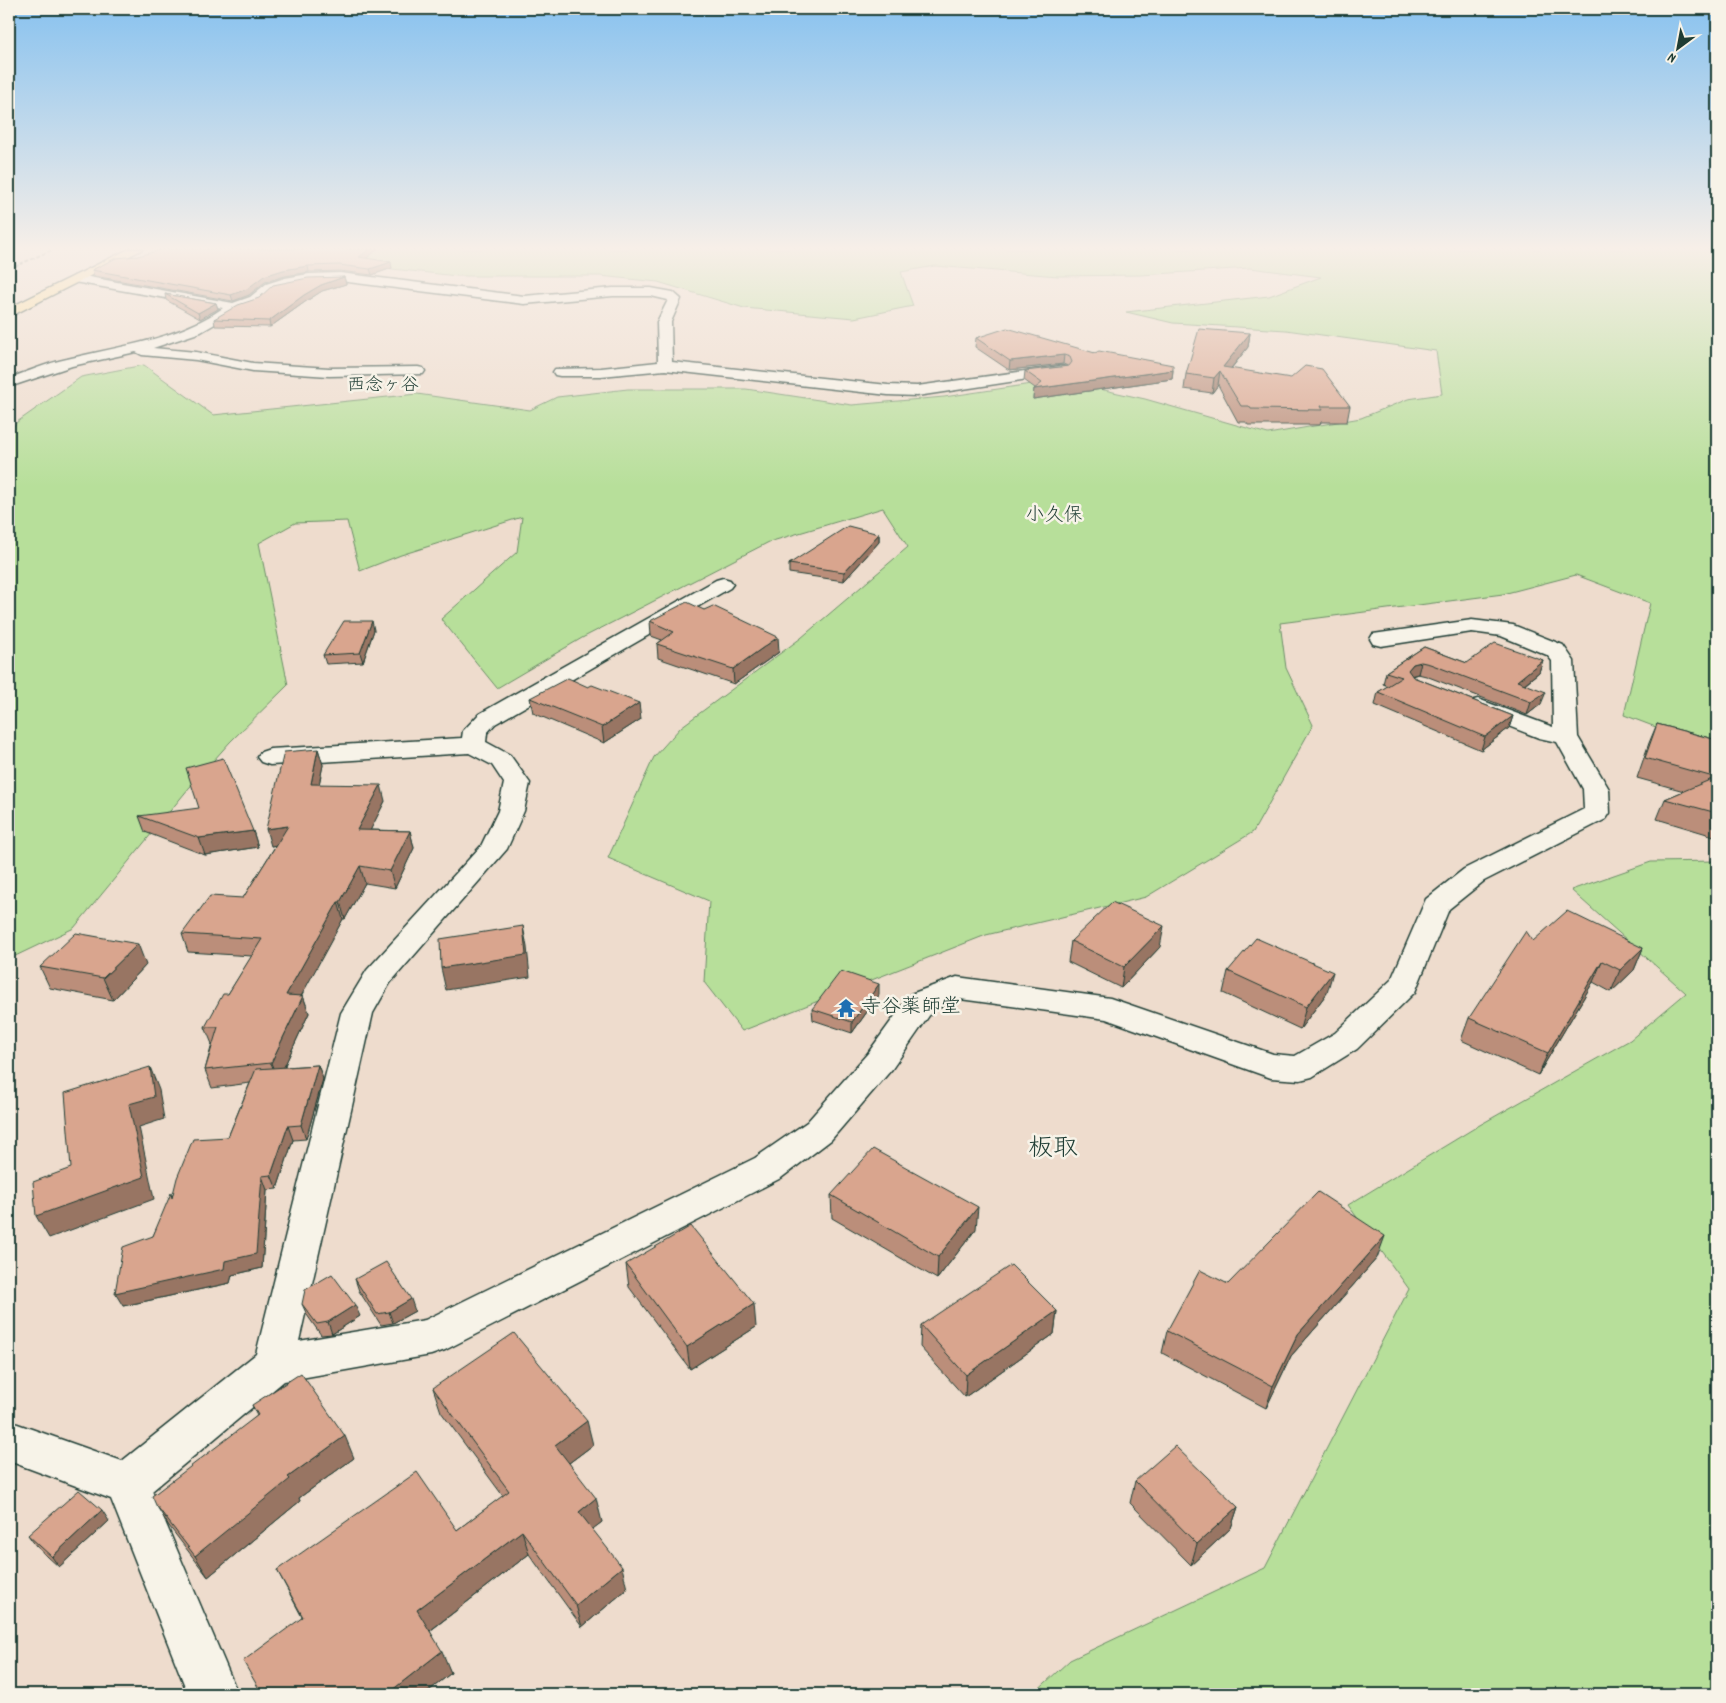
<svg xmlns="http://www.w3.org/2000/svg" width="1726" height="1703" font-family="Dekko,'Klee One',sans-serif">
  <rect width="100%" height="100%" fill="#eedccd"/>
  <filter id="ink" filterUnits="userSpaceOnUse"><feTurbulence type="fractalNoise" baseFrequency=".02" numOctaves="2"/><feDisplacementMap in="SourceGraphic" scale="10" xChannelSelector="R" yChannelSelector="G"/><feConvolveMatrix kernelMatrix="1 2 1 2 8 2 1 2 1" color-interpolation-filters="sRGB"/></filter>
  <g filter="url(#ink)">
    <g fill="#b7df9a" stroke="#6b8e67">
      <path d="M207,249h1510v508l-35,-20 -58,-22 26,-112 -74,-28 -73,19 -223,29 6,45 27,57 -60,107 -107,65 -160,38 -244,96 -38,-49 5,-81 -101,-43 46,-101 27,-30 120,-89 107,-91 -25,-39 -114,34 -187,96 -85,50 -56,-69 76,-67 5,-35 -121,38 -41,16 -13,-50 -52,2 -36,20 29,142 -58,57 -41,46 -115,140 -65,31v-527l8,-10 64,-45 63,-12 69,50 204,-21 113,16 27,-13 71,-8h118l106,16 92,-8 115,-17 86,19 123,35 93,-16 47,-19 34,-5 -6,-43 -150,-21 -113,-7 -47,-11 143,-16 52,-19 -71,-9 -109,7 -83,1 -123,-10 -34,6 12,34 -59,12 -110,-10 -86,-26 -58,-6h-143z"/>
      <path d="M1717,861v833h-684l37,-34 195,-92 144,-279 -61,-84 130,-79 152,-86 56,-47 -115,-103 80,-28z"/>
    </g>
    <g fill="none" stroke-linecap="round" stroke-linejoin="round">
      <g stroke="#1f3d34" stroke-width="3">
        <g id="street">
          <path d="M340,273l184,23 89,-8h38l22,4 8,7 -10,23 1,40 216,23 29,1 144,-20 5,1 2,3 -2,3 -5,1 -144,22 -29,-1 -223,-25 -64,6h-41l-5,-1 -2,-3 2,-3 46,-1 57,-6 -1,-40 11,-22 -17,-4h-38l-89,8 -184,-23 -31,1 -35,8 -14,13 -21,7 -38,22 -48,16 43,4 57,11 76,5 89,-1 5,1 2,3 -2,3 -94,2 -76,-5 -57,-11 -54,-5 -6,-3 -64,14 -63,21v-9c19,-6 38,-15 58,-19 53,-13 110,-19 156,-51l-149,-26 -2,-3 2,-3 4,-1 155,28 17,-6 16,-13 19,-6 24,-4z"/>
          <path d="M723,578l7,2 3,4 -3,4 -235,136 -8,9 -1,9 24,13 20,28 -6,28 -17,38 -117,134 -17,30 -74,328 126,-21 330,-162 52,-36 61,-69 43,-59 46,-17 153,21 163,56 22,2 40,-23 56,-53 35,-81 38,-30 120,-60 -1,-20 -26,-47 -18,-4 -69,-27 -4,-5 4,-5 8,-2 75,28 -1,-66 -5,-6 -46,-19 -29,-4 -91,14 -8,-2 -3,-5 3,-5 99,-14 41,5 50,20 11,16 4,76 31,52 1,24 -4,6 -122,62 -35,28 -34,83 -58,57 -45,28 -12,3 -29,-2 -165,-59 -146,-20 -27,11 -41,59 -61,71 -50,38 -336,172 -14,5 -147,26 -132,110 86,203h-50l-77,-195 -102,-38v-40l113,40 134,-107 85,-341 26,-43 114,-124 17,-35 6,-28 -12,-18 -23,-12 -199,12 -9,-3 -4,-5 4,-5 9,-3 192,-11 1,-7 16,-17 237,-134z"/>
        </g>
      </g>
      <g stroke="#1f3d34" stroke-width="3">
        <path id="highway" d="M129,249h14l-134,68v-9z"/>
      </g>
      <use href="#street" fill="#f7f3e8" fill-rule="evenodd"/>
      <use href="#highway" fill="#fede96" fill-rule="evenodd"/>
      <path stroke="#1f3d34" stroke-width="2" stroke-dasharray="4 2" stroke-linecap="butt" d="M9,269l45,-20"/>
    </g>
    <g fill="#bb8e7a" stroke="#1f3d34">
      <path d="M378,249l-12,9 26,10 -20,7 -32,-4 -31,1 -24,4 -20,6 -16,13 -16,6 -139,-25 -2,-6 46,-14z"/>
      <path d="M344,277l2,7 -24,7 -17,11 -35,25 -55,-1 -1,-7z"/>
      <path d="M165,294l51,9 2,6 -18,10 -34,-19z"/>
      <path d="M1250,333l-2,14 -17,22 119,37 -3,16h-26l-1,3h-72l-2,-3h-8l-20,-37 -6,8 -28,-4 2,-15z"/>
      <path d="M976,338l119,15 78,17 -1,9 -139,20 1,-10 1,-1 -11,-8 1,-9 43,-5 -5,-2 -54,6 -34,-23z"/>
      <path d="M879,534v8l-35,39 -55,-8v-9z"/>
      <path d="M704,610l75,42 -45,32 -76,-26 -1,-14 5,-4 -11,-4 -1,-15z"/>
      <path d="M374,630l-11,32 -37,2 -3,-9z"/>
      <path d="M1424,647l43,16 76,-3 -4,12 -14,12 16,20 -14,11 -101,-39 -8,-2 -6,2 1,1 100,39 -4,12 -28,22 -106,-45 3,-13 10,-6 -5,-2 3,-12z"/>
      <path d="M530,698l111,21 -37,24 -71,-30z"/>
      <path d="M1657,724l60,16v97l-60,-18 8,-20 19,-8 -47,-13 12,-35z"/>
      <path d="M318,749l5,16 -4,19 66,17 -15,29 40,1 4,17 -19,40 -30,-5 -20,36h-2l-42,76 2,1 6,17 -25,54 34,-2 5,14 -17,60 -13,1 -16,49 -10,1 -5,78 -30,7 -2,8 -107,23 30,-70 19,-40 56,-59 22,-54 -38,5 -7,-18 7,-26 -7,-17 23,-33 24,-38 -64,-4 -6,-18 61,-36 33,-53 -5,1z"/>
      <path d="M139,816l114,15 5,16 -53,8 -60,-23z"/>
      <path d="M1071,941l89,6 -39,41 -53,-26z"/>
      <path d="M1533,941l110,7 -9,22 -23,22 -18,-10 -55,93 -77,-35 8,-22z"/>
      <path d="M146,965l-33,35 -63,-12 -10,-21z"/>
      <path d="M1228,971l99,22 -27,36 -77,-36z"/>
      <path d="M879,995l-27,38 -39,-13 -1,-11z"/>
      <path d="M831,1195l145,34 -39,50 -105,-61z"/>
      <path d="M1377,1258l-86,98 -25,52 -104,-55 5,-22z"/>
      <path d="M626,1264l130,63 -66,42 -61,-82z"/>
      <path d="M355,1279l60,32 -22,12 -12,2 -22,-34z"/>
      <path d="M302,1304l58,12 -28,18 -11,1 -14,-20z"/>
      <path d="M1057,1311l-3,23 -89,63 -45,-50 1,-22z"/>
      <path d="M433,1388l160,57 -24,18 33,59 -10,7 35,60 -45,38 -53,-73 -99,77 21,42 -26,21h-163l40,-77 -25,-47 180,-40 46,-34 -62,-84z"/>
      <path d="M252,1405l102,53 -55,40 1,3 -92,76 -39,-51 -13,-21 101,-89z"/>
      <path d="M1135,1481l103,26 -7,21 -40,37 -61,-62z"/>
      <path d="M109,1521l-50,46 -23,-21 -8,-11z"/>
    </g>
    <g fill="#987463" stroke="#1f3d34">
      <path d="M370,249h8l-17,14 -2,-6z"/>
      <path d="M391,262l1,6 -20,7 -2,-6z"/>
      <path d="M308,266l1,6 -24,4 -20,6 -16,13 -16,6 -2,-6 33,-19 19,-6z"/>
      <path d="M344,277l2,7 -24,7 -17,11 -35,25 -1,-6 35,-26 17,-10z"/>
      <path d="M216,303l2,6 -18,10 -2,-6z"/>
      <path d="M1250,333l-2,14 -24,30 -1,-10z"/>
      <path d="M1064,355l-1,9 -54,6 1,-9z"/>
      <path d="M1173,370l-1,9 -139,20 1,-10z"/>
      <path d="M1220,371l-2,14 -6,8 2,-15z"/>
      <path d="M879,534v8l-35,39v-9z"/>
      <path d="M372,621l2,9 -11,32 -3,-9z"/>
      <path d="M778,637l1,15 -45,32 -1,-15z"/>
      <path d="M1543,660l-4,12 -26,21 4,-12z"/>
      <path d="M1421,662l-3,12 -8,2 -2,-6 5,-6z"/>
      <path d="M1546,692l-5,12 -14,11 4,-13z"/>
      <path d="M639,703l2,16 -37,24 -2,-16z"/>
      <path d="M1513,716l-4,12 -28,22 4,-13z"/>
      <path d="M318,749l5,16 -7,35 -5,-16z"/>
      <path d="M381,785l4,16 -23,46 -5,-17z"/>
      <path d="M288,826l5,17 -22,3 -5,-17z"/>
      <path d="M253,831l5,16 -53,8 -6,-17z"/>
      <path d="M410,831l4,17 -19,40 -5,-17z"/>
      <path d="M360,866l5,17 -20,36 -5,-17z"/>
      <path d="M338,902l5,17 -51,94 -6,-18z"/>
      <path d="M523,926l4,21 3,30 -84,13 -5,-22z"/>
      <path d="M1164,926l-4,21 -39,41 3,-21z"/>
      <path d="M138,944l8,21 -33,35 -10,-22z"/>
      <path d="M1643,948l-9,22 -23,22 9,-22z"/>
      <path d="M1602,961l-9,21 -55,93 10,-22z"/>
      <path d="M1333,972l-6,21 -27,36 6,-22z"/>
      <path d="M879,984v11l-27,38v-11z"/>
      <path d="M303,996l6,17 -31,67 -7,-17z"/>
      <path d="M318,1065l5,14 -17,60 -5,-14z"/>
      <path d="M150,1067l9,23 5,29 -25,8 15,72 -105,39 -13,-22 93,-112z"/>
      <path d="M288,1126l5,14 -16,49 -6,-14z"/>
      <path d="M262,1176l5,14 -5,78 -30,7 -2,8 -107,23 -8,-13 110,-32z"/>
      <path d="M978,1207l-2,22 -39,50 1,-22z"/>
      <path d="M9,1208l3,5 -3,8z"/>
      <path d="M1385,1236l-8,22 -86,98 -25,52 7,-22 25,-52z"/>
      <path d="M411,1299l4,12 -22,12 -4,-11z"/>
      <path d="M754,1304l2,23 -66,42 -3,-22z"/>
      <path d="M355,1305l5,11 -28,18 -4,-12z"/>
      <path d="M1057,1311l-3,23 -89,63 1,-22z"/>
      <path d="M587,1421l6,24 -32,24 -6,-24z"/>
      <path d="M345,1436l9,22 -55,40 1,3 -92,76 -13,-21 93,-79z"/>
      <path d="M596,1498l6,24 -17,13 -6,-23z"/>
      <path d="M1238,1507l-7,21 -40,37 6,-21z"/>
      <path d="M102,1510l7,11 -50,46 -7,-10z"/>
      <path d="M522,1531l7,23 -102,79 -10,-23z"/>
      <path d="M622,1567l5,22 -45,38 -6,-22z"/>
      <path d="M442,1651l9,22 -26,21h-38z"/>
    </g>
    <g fill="#d9a58e" stroke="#1f3d34">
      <path d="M165,249h205l-11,8 32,5 -21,7 -31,-4 -31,1 -25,4 -19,6 -17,13 -16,6 -139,-25 24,-12 22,-2z"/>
      <path d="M344,277l-23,8 -17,10 -35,26 -55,-2 24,-14 21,-7 14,-13 35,-7z"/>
      <path d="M165,294l51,9 -18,10z"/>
      <path d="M1007,328l88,25 4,-2 74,14v5l-139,19 8,-6 -17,-12 44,-5 3,-4 -2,-5 -6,-2 -54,6 -34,-23z"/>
      <path d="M1199,329l51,4 -27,34 68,11 14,-12 17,3 28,37h-29l2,4 -72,-1 -2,-3h-8l-21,-35 -6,7 -28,-4z"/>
      <path d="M848,526l31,8 -35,38 -55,-8z"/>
      <path d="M687,602l17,8 9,-4 65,31 -45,32 -76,-25 17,-12 -24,-11z"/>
      <path d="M344,621h28l-12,32 -37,2z"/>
      <path d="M1495,643l48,17 -26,21 29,11 -15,10 -101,-38 -9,-2 -8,2 -5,6 5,7 100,39 -28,21 -107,-45 24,-15 -16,-5 38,-25 43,16z"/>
      <path d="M568,678l20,9 4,-2 47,18 -37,24 -72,-29z"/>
      <path d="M1657,724l60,16v38l-72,-20z"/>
      <path d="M318,749l-7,35 70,1 -24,45 53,1 -20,40 -30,-5 -20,36h-2l-52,93 17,1 -32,67 -66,7 13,-43h-13l18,-33h5l34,-55 -80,-5 28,-38 33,2 45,-72 -22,3 18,-77z"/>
      <path d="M223,758l30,73 -54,7 -60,-22 60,-8 -13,-40z"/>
      <path d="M1712,779l5,2v32l-52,-14z"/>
      <path d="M1112,902l52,24 -40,41 -53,-26z"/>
      <path d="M1567,911l76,37 -23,22 -18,-9 -54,92 -79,-35 57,-87 7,10z"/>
      <path d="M523,926l3,29 -85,13 -1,-29z"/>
      <path d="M76,933l62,11 -35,34 -63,-11z"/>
      <path d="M1256,938l77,34 -27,35 -78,-36z"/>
      <path d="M841,971l38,13 -27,38 -40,-13z"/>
      <path d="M318,1065l-17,60 -13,1 -17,49 -9,1 -6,78 -31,7 -1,8 -109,24 8,-46 30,-11 18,-43 1,5 5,-20 16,-39 35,-2 28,-68z"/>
      <path d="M150,1067l4,30 -25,7 15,73 -108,39 -3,-34 38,-14 -6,-75z"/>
      <path d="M873,1149l105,58 -40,50 -107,-62z"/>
      <path d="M1318,1192l67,44 -87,98 -25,52 -106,-55 33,-61 28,14z"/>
      <path d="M691,1226l63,78 -67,43 -61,-83z"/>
      <path d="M386,1262l25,37 -22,13 -12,2 -22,-35z"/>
      <path d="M1011,1265l46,46 -91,64 -45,-50z"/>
      <path d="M332,1274l23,31 -27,17 -11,2 -15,-20 3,-14z"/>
      <path d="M514,1333l73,88 -32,24 41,53 -17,14 43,55 -46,38 -54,-74 -105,79 25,41 -55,43h-125l-19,-33 60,-44 -26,-47 140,-98 40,58 52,-39 -76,-103z"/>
      <path d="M301,1373l44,63 -57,41 2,2 -95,77 -39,-51 -4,-9 106,-81 -6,-10z"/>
      <path d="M1175,1446l63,61 -41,37 -62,-63z"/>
      <path d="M79,1490l23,20 -50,47 -24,-22z"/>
    </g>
  </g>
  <linearGradient id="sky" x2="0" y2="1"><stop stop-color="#88c2ef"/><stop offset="0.51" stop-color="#f7efe8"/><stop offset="1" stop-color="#f7efe8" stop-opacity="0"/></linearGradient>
  <rect width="1726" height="487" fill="url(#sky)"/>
  <defs>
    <g id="temple-bare" transform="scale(1.5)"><path d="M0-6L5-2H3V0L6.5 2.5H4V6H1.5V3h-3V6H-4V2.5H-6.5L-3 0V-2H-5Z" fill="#1f6fb2" stroke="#f7f3e8" stroke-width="2.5" paint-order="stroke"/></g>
  </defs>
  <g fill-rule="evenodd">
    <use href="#temple-bare" x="846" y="1008"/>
  </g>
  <g text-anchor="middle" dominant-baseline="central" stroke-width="5" stroke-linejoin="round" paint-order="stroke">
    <g font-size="18" fill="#1f3d34" stroke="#f7f3e8">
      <text x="383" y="386">西念ヶ谷</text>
    </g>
    <g font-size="19" fill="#1f3d34" stroke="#f7f3e8">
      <text x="1054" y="516">小久保</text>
    </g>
    <g font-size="20" fill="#1f3d34" stroke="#f7f3e8" text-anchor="start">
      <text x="861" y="1008">寺谷薬師堂</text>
    </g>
    <g font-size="25" fill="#1f3d34" stroke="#f7f3e8">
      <text x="1053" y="1150">板取</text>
    </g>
  </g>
  <rect width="1726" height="1703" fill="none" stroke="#f7f3e8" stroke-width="30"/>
  <rect x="15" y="15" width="1696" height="1673" fill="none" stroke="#1f3d34" stroke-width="2" filter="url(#ink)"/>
  <g transform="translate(1678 48) rotate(212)" stroke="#f7f3e8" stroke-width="4" paint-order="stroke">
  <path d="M0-4L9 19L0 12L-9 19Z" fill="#1f3d34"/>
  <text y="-8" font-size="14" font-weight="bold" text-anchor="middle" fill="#1f3d34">N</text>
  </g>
</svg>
